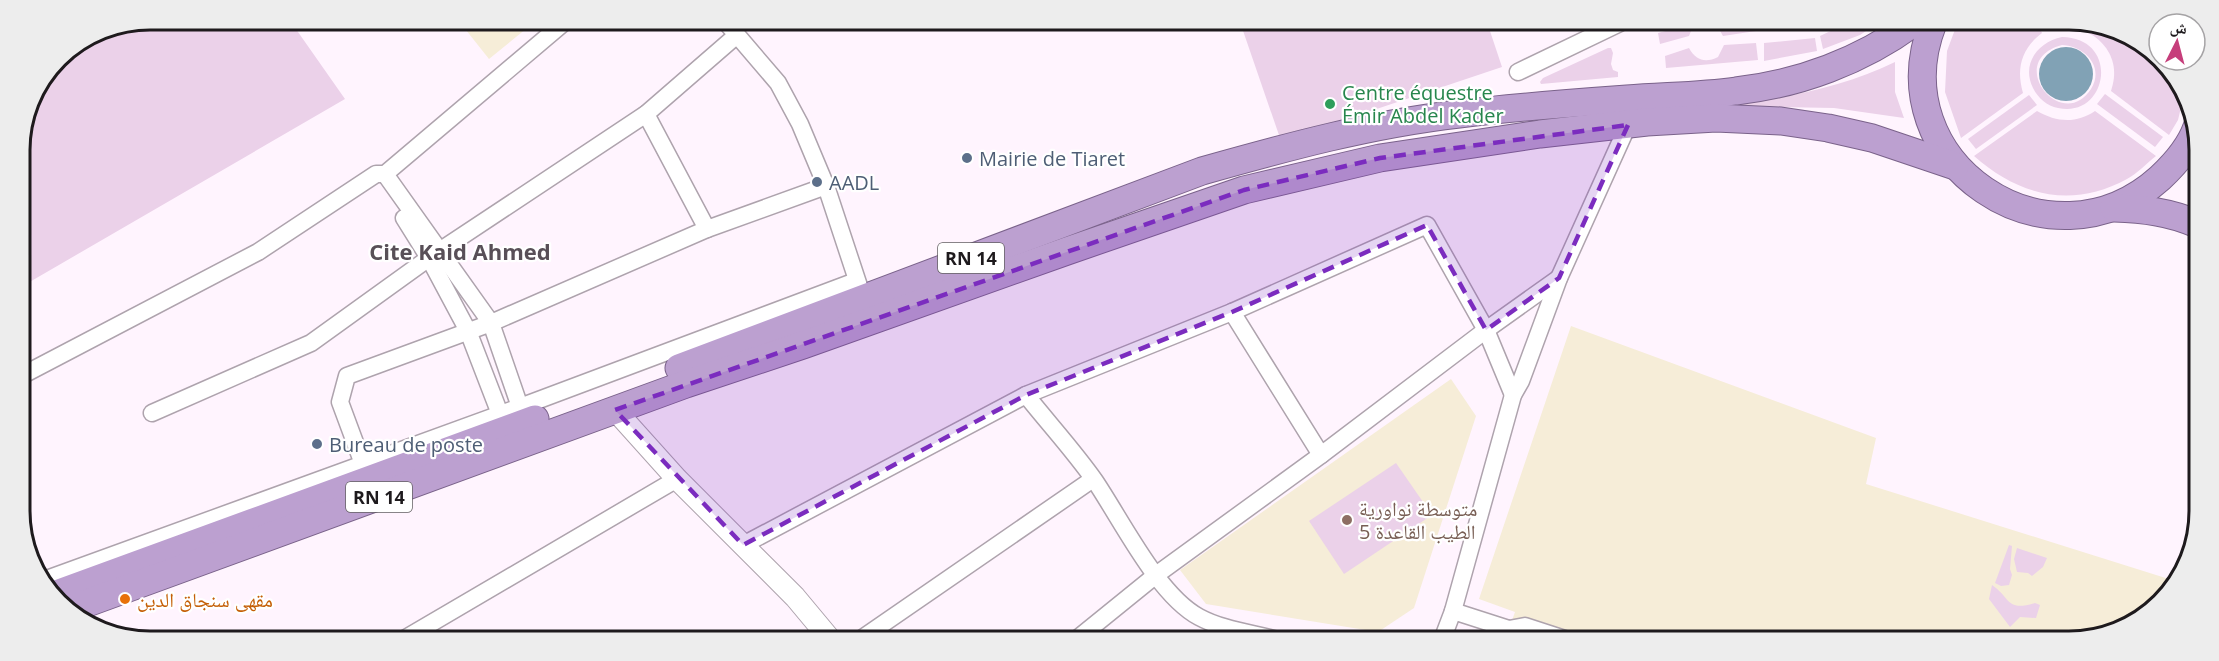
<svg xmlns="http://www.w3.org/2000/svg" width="2219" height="661" font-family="'Open Sans','Noto Naskh Arabic',sans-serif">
  <rect width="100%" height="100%" fill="#fff4fe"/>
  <g fill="#f6edd8">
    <path d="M458,20h79l-48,39z"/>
    <path d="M1571,326l305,112 -10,46 306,96 -23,34 -72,27 -572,-1 10,-28 -36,-13z"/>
    <path d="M1451,379l25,37 -62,192 -36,24 -172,-28 -26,-34z"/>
  </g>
  <g fill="#ebd1e9" fill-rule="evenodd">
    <path d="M150,20h144l-3,2 54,77 -324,188 -1,-145 10,-42 28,-42 43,-29z"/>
    <path d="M1240,22h247l15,45 -221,74z"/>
    <path d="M1696,23v4l-5,4 -2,5 -29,8 -2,-11z"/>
    <path d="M1704,23h51l1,8 -33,5 -4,-7 -14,-3z"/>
    <path d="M1864,23h14l-18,12 -37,14 -3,-13 21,-10c10,4 16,5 23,-3z"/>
    <path d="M1957,24h81l4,9c-21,16 -26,36 -19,60l-62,45 -16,-46 2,-41z"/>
    <path d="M2063,24h39l57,33v3h4l20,39 -5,21 -9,15 -58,-44c13,-35 -14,-63 -47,-65z"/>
    <path d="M2062,37c59,1 46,82 -4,71 -11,-2 -20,-10 -25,-20 -12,-24 5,-46 29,-51zM2062,45c22,1 43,21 29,44 -29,45 -88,-28 -29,-44z"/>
    <path d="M1815,38l2,13 -53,10v-18z"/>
    <path d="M1756,43l2,17 -92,8 -1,-12 24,-8c7,13 17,15 29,9l6,-12z"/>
    <path d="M1608,48h3l2,5 -2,11 2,6 5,2v5l-77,7 -1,-2 3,-4z"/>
    <path d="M1895,62v30l9,26 -70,-10 -123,-2c64,-6 126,-16 184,-44z"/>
    <path d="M2105,94l58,43 -8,10 -58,-43z"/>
    <path d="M2029,95l8,10 -61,44 -8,-10z"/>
    <path d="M2037,111c19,11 39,13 58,0l61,45c-9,7 -19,18 -29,23 -55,30 -108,17 -153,-23z"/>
    <path d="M1396,463l36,52 -88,59 -35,-53z"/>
    <path d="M2009,545l3,1 -2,23 2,6 -3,10 -8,1 -6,-3z"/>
    <path d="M2017,548l30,10 -4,9 -11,9 -4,-3 -11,-1 -3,-13z"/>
    <path d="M1992,585c19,13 14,27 43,18l5,2 -4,13 -16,-1 -10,10 -21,-28z"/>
  </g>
  <circle fill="#81a2b5" cx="2066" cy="74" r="27"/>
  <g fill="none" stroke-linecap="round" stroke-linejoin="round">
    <g stroke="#aea3ad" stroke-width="19">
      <g id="minor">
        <path d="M725,21l53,62 22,41 26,62 34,103"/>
        <path d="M1518,72l102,-49"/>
        <path d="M646,114l61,115"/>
        <path d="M385,174l106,149 29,84"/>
        <path d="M404,218l25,40 39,73 32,83"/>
        <path d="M1232,312l89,143"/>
        <path d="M21,376l237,-124 118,-78h9l182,-154"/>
        <path d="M1026,395c23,29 48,56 69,86 27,40 63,114 104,136 24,13 54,16 79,23"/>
        <path d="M152,413l159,-70 118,-85 217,-144 91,-79"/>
        <path d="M363,464l-23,-62 7,-26 144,-53 216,-94 119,-43"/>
        <path d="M743,545l283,-150 206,-83 195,-87 59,105 27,65"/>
        <path d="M44,580l476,-173 336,-126"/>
        <path d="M1453,611l56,18 16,-3 43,14"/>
        <path d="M406,638l271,-159"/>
        <path d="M861,639l232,-160"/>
        <path d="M1077,639l79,-64 165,-120 165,-125 73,-52"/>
        <path d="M1442,640l11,-29 60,-216 8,-14 38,-103 69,-153"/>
      </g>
    </g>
    <g stroke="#aea3ad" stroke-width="23">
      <path id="tertiary" d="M615,410l62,69 118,118 35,42"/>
    </g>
    <g stroke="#7a628a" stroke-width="29">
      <g id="trunk">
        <path d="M1933,23c-55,139 116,255 227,155 15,-14 30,-31 37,-51"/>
        <path d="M2114,208c29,1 56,4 83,16"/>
        <path d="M679,368l523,-197c85,-24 169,-47 257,-57 56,-7 112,-11 168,-15 36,-3 73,-3 109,-8 63,-7 125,-30 177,-68"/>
        <path d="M51,596l484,-177"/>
        <path d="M71,609l615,-225 117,-39 264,-94 177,-61 136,-32 160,-24 107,-12 69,-4 65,3 47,7 44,10 83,28"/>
      </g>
    </g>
    <use href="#minor" stroke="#fff" stroke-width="16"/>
    <use href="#tertiary" stroke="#fff" stroke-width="21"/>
    <use href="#trunk" stroke="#bca0d0" stroke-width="27"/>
  </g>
  <path fill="#7b2cbf" fill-opacity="0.2" stroke="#7b2cbf" stroke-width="4.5" stroke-dasharray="12 8" stroke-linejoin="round" d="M1628,125l-69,153 -73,52 -59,-105 -195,87 -206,83 -283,150 -128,-135 629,-220 136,-32z"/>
  <circle fill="#2e9e5b" stroke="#fff" stroke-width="2" cx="1330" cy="104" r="6"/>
  <g fill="#5c6f8a" stroke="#fff" stroke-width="2">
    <circle cx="967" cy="158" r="6"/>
    <circle cx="817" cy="182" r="6"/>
    <circle cx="317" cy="444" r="6"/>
  </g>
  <circle fill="#8d6e63" stroke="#fff" stroke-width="2" cx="1347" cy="520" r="6"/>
  <circle fill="#e8710a" stroke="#fff" stroke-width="2" cx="125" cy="599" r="6"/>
  <g text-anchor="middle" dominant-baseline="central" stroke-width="4.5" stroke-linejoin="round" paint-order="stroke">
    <g fill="#fff" stroke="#625f61" stroke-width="1.5">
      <rect x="938" y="243" width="66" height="30" rx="4.5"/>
      <rect x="346" y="482" width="66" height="30" rx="4.5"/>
    </g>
    <g font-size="18" font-weight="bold" fill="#1e1a1d">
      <text x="971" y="258">RN 14</text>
      <text x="379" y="497">RN 14</text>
    </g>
    <g font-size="20" fill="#27864d" stroke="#fff" text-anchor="start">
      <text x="1342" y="92">Centre équestre<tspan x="1342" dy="23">Émir Abdel Kader</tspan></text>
    </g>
    <g font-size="20" fill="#4e5e75" stroke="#fff" text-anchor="start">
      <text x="979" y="158">Mairie de Tiaret</text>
      <text x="829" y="182">AADL</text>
      <text x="329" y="444">Bureau de poste</text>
    </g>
    <g font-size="20" fill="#785e54" stroke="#fff" text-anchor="start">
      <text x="1359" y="508">متوسطة نواورية<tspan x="1359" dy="23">الطيب القاعدة 5</tspan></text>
    </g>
    <g font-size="20" fill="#c56008" stroke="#fff" text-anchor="start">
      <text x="137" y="599">مقهى سنجاق الدين</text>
    </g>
    <g font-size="22" font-weight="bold" fill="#584f57" stroke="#fff">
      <text x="460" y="251">Cite Kaid Ahmed</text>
    </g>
  </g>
  <path d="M0 0H2219V661H0ZM150 30H2069A120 120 0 0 1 2189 150V511A120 120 0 0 1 2069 631H150A120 120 0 0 1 30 511V150A120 120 0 0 1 150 30Z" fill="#ededed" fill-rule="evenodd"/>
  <path fill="none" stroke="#1e1a1d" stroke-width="3" d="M150 30H2069A120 120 0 0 1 2189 150V511A120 120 0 0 1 2069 631H150A120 120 0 0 1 30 511V150A120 120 0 0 1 150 30Z"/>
  <g transform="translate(2177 42) rotate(6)"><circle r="28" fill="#ffffff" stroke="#a5a3a5" stroke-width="1.5"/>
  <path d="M0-4.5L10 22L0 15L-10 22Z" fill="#c63e7b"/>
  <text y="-9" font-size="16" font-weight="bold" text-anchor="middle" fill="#1e1a1d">ش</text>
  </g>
</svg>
